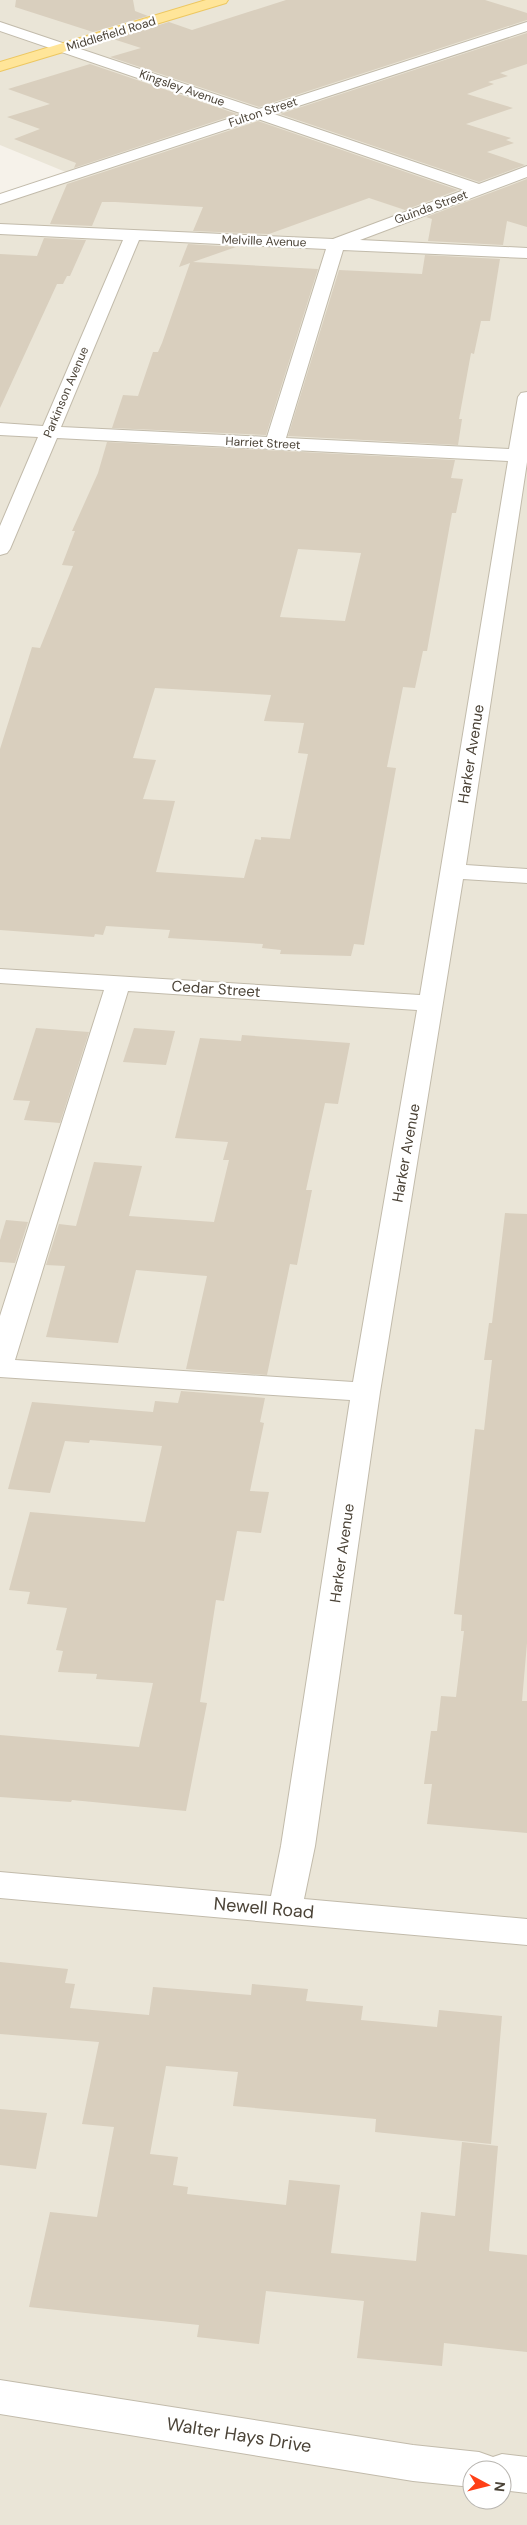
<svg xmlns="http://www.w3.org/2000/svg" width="527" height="2525" font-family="'DM Sans',sans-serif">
  <rect width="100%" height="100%" fill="#f6f2ea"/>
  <path fill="#eae5d7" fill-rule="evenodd" d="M0,0h527v2525h-527v-2325l73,-25 -73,-30zM472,2470h30v30h-30z"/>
  <g fill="#d9cfbe" fill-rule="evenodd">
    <path d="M16,0h117l2,11 13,5 -55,16 -78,-25z"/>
    <path d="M286,0h199l42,13v7l-268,87 -149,-50 31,-9 -28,-9 56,-17 23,8z"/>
    <path d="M527,33v31l-27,9 8,3 -20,6 6,2 -27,10 46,14 -47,16 45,14 -5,2 8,3 -27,9 38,13 -46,17 -199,-68z"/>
    <path d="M90,64l147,50 -163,54 2,-5 -62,-24 26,-10 -33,-12 43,-13 -42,-15z"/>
    <path d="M258,121l200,69 -53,20 -36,-12 -100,36 -76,-3 10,-24 -88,-5h-13l-10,24 -42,-2 17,-40z"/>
    <path d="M527,179v48l-20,-6 -4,24 -75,-4 4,-22 -6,-2z"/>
    <path d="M44,238l42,2 -16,36h-3l-4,8h-6l-57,124v-154l37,2z"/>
    <path d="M188,244l48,3 -43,15 125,7 -52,166 -154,-7 11,-33 15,1 15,-44h5l4,-9 28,-80 -11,4z"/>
    <path d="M425,255l75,4 -10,62h-9l-7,33 -3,-1 -12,66h3l-4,26 -170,-9 51,-166 83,4z"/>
    <path d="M107,442l348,18 -4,18 12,1 -7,34h-4l-25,138h-4l-8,37 -12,-1 -16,80 9,1 -32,177 -10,-1 -3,12 -71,-2 1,-4 -19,-2 1,-4 -95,-6 2,-8 -64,-4 -3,9 -8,-1 -1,3 -94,-7v-181l32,-102 8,1 33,-82 -11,-1 13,-34h-3l26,-58zM298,549l63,4 -16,68 -65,-4zM155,688l116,7 -7,26 40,2 -6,30 10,1 -18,85 -29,-2v3l-6,-1 -11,39 -88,-6 19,-71 -32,-2 13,-39 -23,-2z"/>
    <path d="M36,1028l53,4 -29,91 -36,-3 6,-19 -17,-1z"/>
    <path d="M134,1028l41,3 -9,34 -43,-3z"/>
    <path d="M242,1035l108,8 -12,61 -13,-1 -19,87h6l-15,75 -7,-1 -23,111 -81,-6 21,-93 -71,-6 -18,73 -72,-6 19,-71 -19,-1 13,-41 17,2 18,-64 48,4 -13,50 85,6 15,-62h-6l5,-18 -53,-4 25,-100 41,3z"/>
    <path d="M505,1213l22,1v429l-5,58h5v132l-100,-9 5,-40h-8l7,-53h6l4,-35 15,1 8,-66h-3l1,-16 -8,-1 21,-185 9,1 8,-70h-8l5,-37h3z"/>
    <path d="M6,1220l22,2 -13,41 -15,-1v-22z"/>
    <path d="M181,1391l84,7 -5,24 4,1 -14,68 19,1 -8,41 -24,-2 -13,70 -8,-1 -16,102 7,1 -21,108 -114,-11 -1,2 -71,-5v-62l139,12 14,-64 -57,-4 1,-5 -39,-2 5,-21 -7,-1 11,-42 -40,-4 3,-12 -21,-2 21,-78 115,10 17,-76 -72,-6 -1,3 -24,-2 -15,52 -42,-4 24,-87 121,10 2,-11 23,2z"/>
    <path d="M0,1962l68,7 -3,14 10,1 -5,24 79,7 4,-28 98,8 1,-11 56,5 -2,12 57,5 -2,14 76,7 2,-17 63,6 -11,128 -116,-12 1,-13 -143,-13 5,-34 -72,-6 -16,88 28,3 -5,28 15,2 -1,7 99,11 3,-25 51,5 -9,68 85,8 5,-49 34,4 7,-74 36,4 -9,105 38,4v97l-83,-9 -2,23 -85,-8 7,-57 -98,-10 -7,53 -62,-7 2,-12 -170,-18 21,-95 47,5 17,-90 -32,-3 17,-82 -99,-8z"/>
    <path d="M0,2109l47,4 -11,56 -36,-4z"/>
  </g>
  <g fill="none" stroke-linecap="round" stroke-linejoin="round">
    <g stroke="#c2bbab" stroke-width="2">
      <g id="minor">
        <path d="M0,22l259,87 268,-87v9l-253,83 205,70 48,-18v11l-167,63 167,8v10l-184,-8 -57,188 223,11 9,-52 3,-4 6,-1v70l-61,403 61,4v14l-64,-4 -83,513 -65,454 -11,53 223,20v26l-527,-47v-26l271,24 10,-50 69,-446 -350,-23v-61l104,-326 -104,-7v-14l420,26 88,-534 -451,-23 -47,111 -3,4 -7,2v-29l38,-89 -38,-2v-12l43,3 80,-186 -123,-6v-10l333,15 131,-49 -206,-71 -258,85v-10l243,-80 -243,-83zM139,240l187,9 -59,188 -206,-10zM128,991l289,19 -64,372 -338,-22z"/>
        <path d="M0,2380l413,65 66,7 14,5 9,-3 25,3v36l-25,-3v-20h-30v17l-59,-6 -413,-67z"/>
      </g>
    </g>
    <g stroke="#edc760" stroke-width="2">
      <path id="major" d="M206,0h22l-2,3 -226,68v-9z"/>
    </g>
    <use href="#minor" fill="#fff" fill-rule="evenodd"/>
    <use href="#major" fill="#ffe599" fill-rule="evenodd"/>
  </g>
  <g text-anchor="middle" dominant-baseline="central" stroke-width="4.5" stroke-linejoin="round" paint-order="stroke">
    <g font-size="12" fill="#4b4337" stroke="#fff">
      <text transform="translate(111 34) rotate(-17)">Middlefield Road</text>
      <text transform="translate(182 88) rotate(19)">Kingsley Avenue</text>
      <text transform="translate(263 112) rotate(-18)">Fulton Street</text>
      <text transform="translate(431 207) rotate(-20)">Guinda Street</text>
      <text transform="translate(264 241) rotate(2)">Melville Avenue</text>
      <text transform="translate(66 392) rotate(-67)">Parkinson Avenue</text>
      <text transform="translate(263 443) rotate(3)">Harriet Street</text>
    </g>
    <g font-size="15" fill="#4b4337" stroke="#fff">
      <text transform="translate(471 754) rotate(-81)">Harker Avenue</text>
      <text transform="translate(216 989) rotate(4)">Cedar Street</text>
      <text transform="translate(406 1153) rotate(-80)">Harker Avenue</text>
      <text transform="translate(342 1553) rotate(-82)">Harker Avenue</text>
    </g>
    <g font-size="18" fill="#4b4337" stroke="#fff">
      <text transform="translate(264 1908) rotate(5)">Newell Road</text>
      <text transform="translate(239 2435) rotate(9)">Walter Hays Drive</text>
    </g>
  </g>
  <g transform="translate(487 2485) rotate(97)"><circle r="24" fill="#ffffff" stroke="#b7b4af"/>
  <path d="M0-4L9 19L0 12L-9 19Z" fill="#ff4017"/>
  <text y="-8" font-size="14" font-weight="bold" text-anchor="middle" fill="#4b4337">N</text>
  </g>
</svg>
